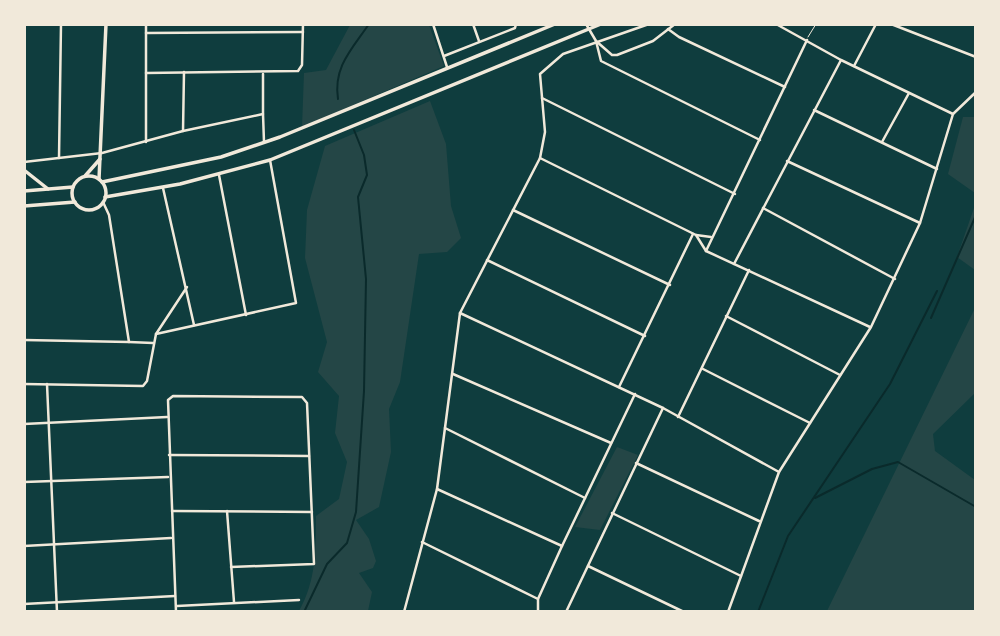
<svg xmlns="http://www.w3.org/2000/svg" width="1000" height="636" font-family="Overpass,sans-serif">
  <rect width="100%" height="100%" fill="#0f3d3e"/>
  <g fill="#244646">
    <path d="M350,25h79l15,41 -142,61 2,-54 22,-3z"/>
    <path d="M430,101l16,43 5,62 10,32 -14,14 -28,2 -19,128 -11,27 2,43 -12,55 -23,13 13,19 7,22 -3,7 -14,5 13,19 -4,19h-69c17,-30 17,-61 17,-95l23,-17 8,-37 -12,-29 4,-37 -21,-24 9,-30 -22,-84 2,-48 18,-64z"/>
    <path d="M963,117h12v76l-27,-19z"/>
    <path d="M975,205l1,65h-1l-18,-13z"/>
    <path d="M975,308v85l-42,41 2,17 40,29v131h-148z"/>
    <path d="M617,447l21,8 -38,75 -25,-3z"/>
  </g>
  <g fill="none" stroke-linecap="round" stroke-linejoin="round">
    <g stroke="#0a2a2b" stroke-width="2">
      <path d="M338,99c-5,-32 14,-50 31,-75"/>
      <path d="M931,318l45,-103"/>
      <path d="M815,498l57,-29 26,-7 78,45"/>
      <path d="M304,612l23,-48 20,-21 9,-31 8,-121 2,-112 -8,-82 9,-22 -3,-20 -10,-25"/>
      <path d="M758,612l30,-76 102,-152 47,-93"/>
    </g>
    <path stroke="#f1e9da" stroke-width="1" d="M808,37l8,-13"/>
    <g stroke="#f1e9da" stroke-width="2.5">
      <path d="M433,24l14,43"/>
      <path d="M473,24l6,17"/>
      <path d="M586,24l10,17 5,20 159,79"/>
      <path d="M776,24l65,36 112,54"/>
      <path d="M891,24l85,33"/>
      <path d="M668,29l11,8 106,50"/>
      <path d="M146,33l157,-1"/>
      <path d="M596,41l16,14h5l36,-14 22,-17"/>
      <path d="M444,56l71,-28 1,-4"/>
      <path d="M854,66l22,-42"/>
      <path d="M146,73l152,-2 4,-6 1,-41"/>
      <path d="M542,98l193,96"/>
      <path d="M814,110l123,59"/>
      <path d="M263,114l1,28"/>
      <path d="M183,131l1,-59"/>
      <path d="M146,142v-118"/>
      <path d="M882,142l27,-49"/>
      <path d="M59,158l2,-134"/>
      <path d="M540,158l156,77 15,2"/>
      <path d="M787,161l133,62"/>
      <path d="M24,162l78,-9 81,-22 80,-17v-40"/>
      <path d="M219,175l27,140"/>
      <path d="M163,188l31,137"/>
      <path d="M763,208l132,71"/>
      <path d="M513,210l157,75"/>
      <path d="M696,235l10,16 164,76"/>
      <path d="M706,251l101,-211"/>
      <path d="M487,260l158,76"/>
      <path d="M734,264l107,-204"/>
      <path d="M460,313l203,95 116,64"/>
      <path d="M726,316l114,59"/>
      <path d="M156,334l140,-31 -26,-143"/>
      <path d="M129,342l24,1"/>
      <path d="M703,369l107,54"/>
      <path d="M453,374l158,69"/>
      <path d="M24,384l119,2 4,-5 9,-47 31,-47"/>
      <path d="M47,384l10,228"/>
      <path d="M619,387l74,-153"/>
      <path d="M678,417l71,-147"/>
      <path d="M24,424l143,-7"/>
      <path d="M445,428l140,70"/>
      <path d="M169,455l140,1"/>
      <path d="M636,463l123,58"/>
      <path d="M24,482l144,-5"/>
      <path d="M437,489l125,57"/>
      <path d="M172,511l140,1"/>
      <path d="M227,511l7,91"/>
      <path d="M612,513l129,63"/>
      <path d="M422,542l116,57"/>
      <path d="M24,546l147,-8"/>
      <path d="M588,566l96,46"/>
      <path d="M24,604l151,-8"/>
      <path d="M177,606l122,-6"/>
      <path d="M176,612l-8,-212 5,-4 129,1 5,6 7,161 -83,3"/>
      <path d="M404,612l33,-123 23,-176 80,-155 5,-26 -5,-58 23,-20 86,-30"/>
      <path d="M538,612v-13l24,-53 73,-152"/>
      <path d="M566,612l97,-204"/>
      <path d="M728,612l51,-140 92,-145 49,-104 33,-109 23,-22"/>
    </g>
    <path stroke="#f1e9da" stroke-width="2.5" d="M24,340l105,2 -20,-127 -6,-13"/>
    <g stroke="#f1e9da" stroke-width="3.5">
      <path d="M85,176l15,-17"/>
      <path d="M99,179l7,-155"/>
    </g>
    <g stroke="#f1e9da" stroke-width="3.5">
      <path d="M24,170l24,19"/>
      <circle cx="89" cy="193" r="17"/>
      <path d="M102,182l119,-25 59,-20 275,-113"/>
      <path d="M24,191l49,-4"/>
      <path d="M105,197l75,-13 90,-24 331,-136"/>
      <path d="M24,206l51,-4"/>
    </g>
  </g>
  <rect width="1000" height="636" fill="none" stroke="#f1e9da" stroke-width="52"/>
</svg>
